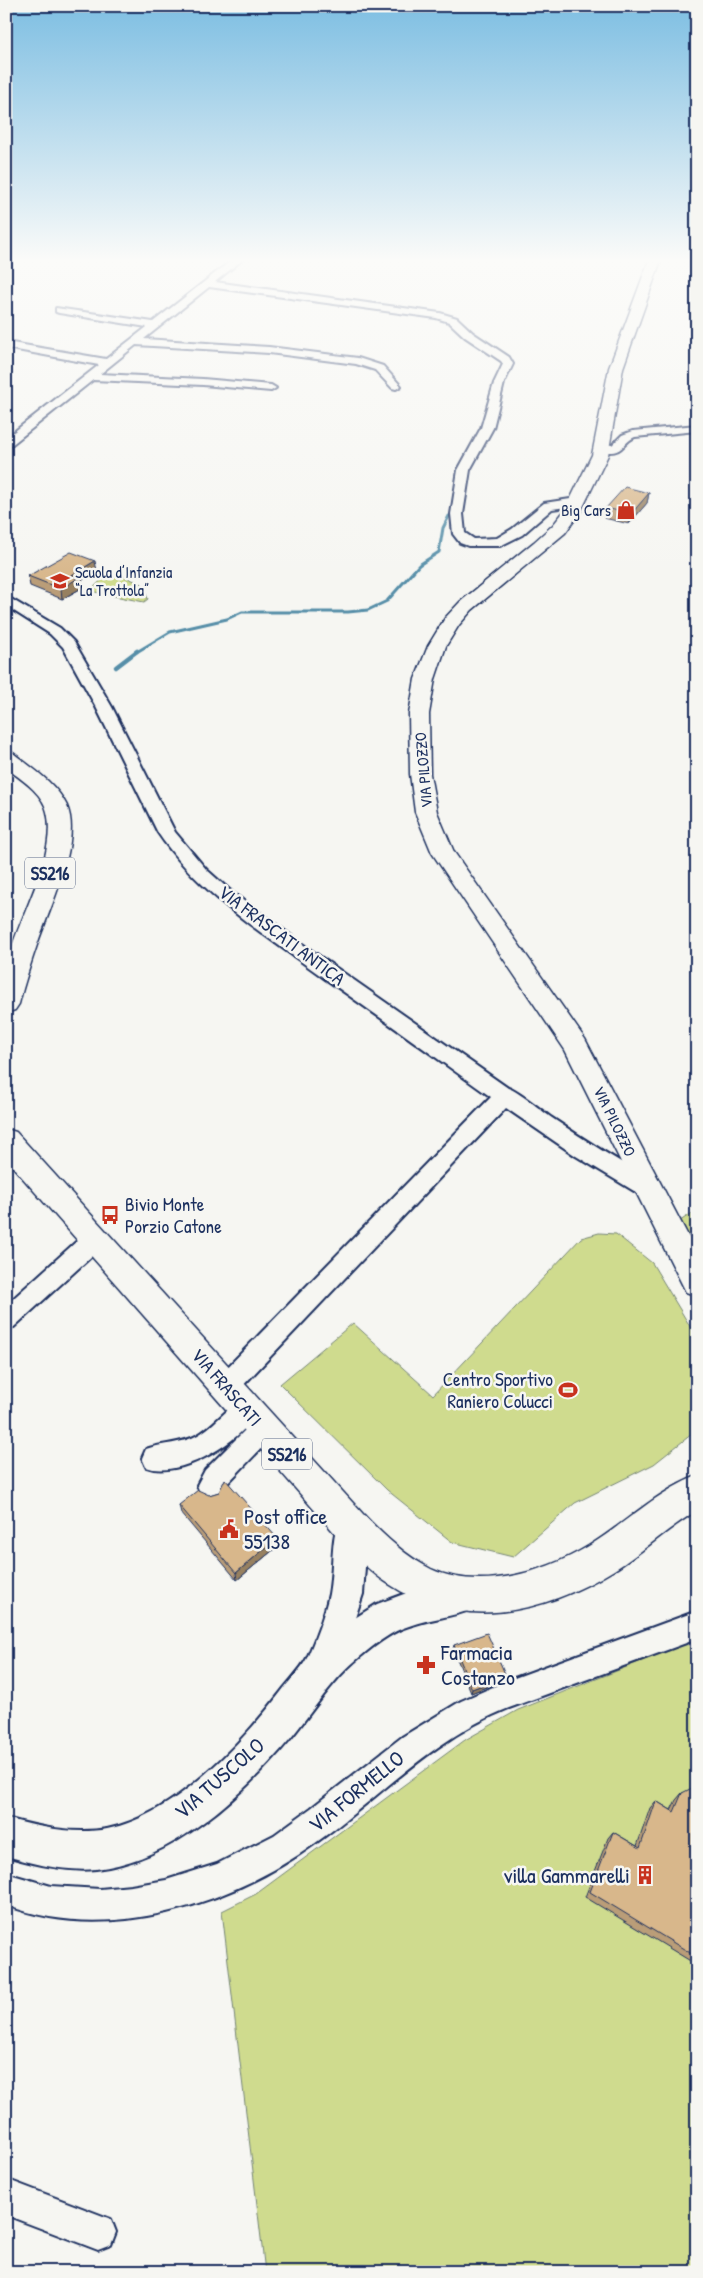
<svg xmlns="http://www.w3.org/2000/svg" width="703" height="2278" font-family="'Patrick Hand',sans-serif">
  <rect width="100%" height="100%" fill="#f6f6f2"/>
  <filter id="ink" filterUnits="userSpaceOnUse"><feTurbulence type="fractalNoise" baseFrequency=".02" numOctaves="2"/><feDisplacementMap in="SourceGraphic" scale="10" xChannelSelector="R" yChannelSelector="G"/><feConvolveMatrix kernelMatrix="1 2 1 2 8 2 1 2 1" color-interpolation-filters="sRGB"/></filter>
  <g filter="url(#ink)">
    <g fill="#cfdb8e" stroke="#758576">
      <path d="M111,571l31,13 6,15 -4,3 -54,-11z"/>
      <path d="M697,1210v49l-20,-36z"/>
      <path d="M599,1233l17,1 36,29 45,75v92l-43,34 -79,39 -62,54 -61,-15 -65,-52 -107,-106 73,-61 80,72 148,-157z"/>
      <path d="M687,1643l10,14v615h-432l-43,-361 34,-17 209,-154 53,-30z"/>
    </g>
    <g fill="none" stroke-linecap="round" stroke-linejoin="round">
      <path stroke="#568ea8" stroke-width="3" d="M135,653l35,-21 57,-13 15,-7h106l20,-2 19,-9 32,-36 20,-13 4,-24 6,-12"/>
      <path stroke="#568ea8" stroke-width="4.5" d="M116,667l21,-16"/>
      <g stroke="#1b2f5e" stroke-width="4">
        <g id="minor">
          <path d="M6,260h7l-7,4z"/>
          <path d="M232,260h10l-27,22 225,31 17,5 16,15 36,24 4,7 -9,19 -11,45 -23,42 -7,44 2,19 9,6 23,-1 15,-9 32,-26 33,-5 6,4 -2,3 -29,4 -30,26 -22,11h-32l-8,-3 -7,-9 -2,-20 7,-44 23,-42 13,-45 9,-19 -2,-3 -36,-24 -16,-15 -13,-4 -227,-31 -65,52 125,8 89,11 25,8 18,20 -5,3 -4,-1 -17,-18 -19,-6 -87,-11 -133,-8 -36,29 103,5 68,6 5,3 -5,3 -68,-6 -110,-5 -83,66 -4,1v-9l93,-73 -93,-17v-6l100,17 41,-32 -88,-14 -3,-1v-4l97,14z"/>
          <path d="M697,425v6l-62,6c-13,6 -11,16 -28,15 -5,0 -7,-1 -11,-4l6,-4 10,1 10,-10 11,-4z"/>
          <path d="M6,596l54,32 14,14 38,65 63,125 31,37 27,24 75,55 200,140c10,3 34,23 44,30 34,23 68,44 103,64l3,6 -3,6 -8,3 -8,-3 -63,-38 -70,-48 -270,285 -9,3 -9,-3 -3,-8 3,-8 273,-280c-56,-40 -111,-80 -167,-119 -59,-43 -125,-84 -166,-145l-62,-126 -33,-60 -13,-13 -44,-28z"/>
          <path d="M96,1229l8,2 3,7 -3,7 -90,82 -8,3v-25l82,-74z"/>
          <path d="M247,1398l9,3 3,8c-14,31 -80,71 -113,58l-4,-9 4,-9c17,-6 36,-5 52,-14 18,-10 30,-30 49,-37z"/>
          <path d="M264,1416l9,4 4,8 -4,8 -49,51 -4,11 -9,3 -9,-3 -5,-13 8,-15 50,-50z"/>
          <path d="M697,1611v28l-188,69c-76,30 -130,90 -195,136 -84,61 -207,100 -308,61v-32l45,13 49,3 31,-3 35,-6 51,-16 57,-29 37,-27 91,-71 59,-36 48,-21z"/>
          <path d="M6,2179l105,40 5,13 -5,13 -13,5 -92,-35z"/>
        </g>
      </g>
      <g stroke="#1b2f5e" stroke-width="4">
        <path id="tertiary" d="M352,1511l12,5 4,11 -5,67 -8,24 22,-14 43,-16 43,-9 12,5 5,12 -5,12c-21,9 -44,10 -66,18 -17,5 -34,18 -48,30 -29,23 -47,54 -71,83 -47,56 -118,122 -194,130 -30,3 -61,-5 -90,-13v-38c32,9 68,17 101,11 69,-14 136,-87 177,-141 7,-9 18,-20 23,-30 8,-18 18,-45 22,-64 5,-26 1,-54 11,-78z"/>
      </g>
      <g stroke="#1b2f5e" stroke-width="3">
        <path id="secondary" d="M649,260h12l-38,108 -15,87 -27,56 -16,22 -93,77 -13,15 -13,21 -11,33 -6,35 1,60 7,38 17,40 131,187 112,214v43l-11,-4 -121,-242 -133,-197 -17,-41 -5,-38 -1,-60 6,-35 13,-33 17,-28 15,-16 74,-60 19,-17 12,-15 27,-55 17,-87z"/>
      </g>
      <g stroke="#1b2f5e" stroke-width="3">
        <g id="primary">
          <path d="M6,751l7,2c19,15 43,30 54,53 15,35 -17,102 -29,136 -7,21 -14,41 -19,62l-4,6 -9,3c0,-16 -3,-35 1,-50 10,-43 51,-107 40,-151 -4,-19 -26,-33 -41,-44z"/>
          <path d="M6,1129l10,3 347,382c20,21 42,42 68,55 51,24 123,1 167,-29 33,-22 61,-49 99,-64v35c-30,17 -54,41 -83,59 -71,44 -152,62 -225,14 -19,-12 -35,-29 -50,-46l-333,-379z"/>
        </g>
      </g>
      <use href="#minor" fill="#f6f6f2" fill-rule="evenodd"/>
      <use href="#tertiary" fill="#f6f6f2" fill-rule="evenodd"/>
      <use href="#secondary" fill="#f6f6f2" fill-rule="evenodd"/>
      <use href="#primary" fill="#f6f6f2" fill-rule="evenodd"/>
    </g>
    <g fill="#ba9d78" stroke="#1b2f5e">
      <path d="M649,493l-2,10 -18,21 -25,-6 2,-10z"/>
      <path d="M97,571l-18,11 1,7 -18,10 -32,-13 -2,-10z"/>
      <path d="M219,1492l58,46 1,8 -41,34 -56,-67 -2,-8z"/>
      <path d="M454,1645l50,35 -33,13 -18,-44z"/>
      <path d="M697,1791v174l-112,-68 23,-59 5,-6 24,14 13,-38 6,-7 15,9 5,-10 6,-7z"/>
    </g>
    <g fill="#978061" stroke="#1b2f5e">
      <path d="M649,493l-2,10 -18,21 2,-10z"/>
      <path d="M95,561l2,10 -18,11 1,7 -18,10 -1,-10 9,-13z"/>
      <path d="M277,1538l1,8 -41,34 -1,-7z"/>
      <path d="M506,1676l-2,4 -33,13 1,-4z"/>
    </g>
    <g fill="#d8b78b" stroke="#1b2f5e">
      <path d="M625,487l24,6 -18,21 -25,-6z"/>
      <path d="M71,552l24,9 -25,15 8,2 -17,11 -33,-13z"/>
      <path d="M225,1479l52,59 -41,35 -57,-68 19,-15 11,5 10,-3z"/>
      <path d="M487,1633l19,43 -34,13 -18,-44z"/>
      <path d="M692,1788l5,3v166l-107,-65 23,-60 27,16 16,-47 18,11 8,-19z"/>
    </g>
  </g>
  <linearGradient id="sky" x2="0" y2="1"><stop stop-color="#7dbee2"/><stop offset="0.45" stop-color="#fbfbf9"/><stop offset="1" stop-color="#fbfbf9" stop-opacity="0"/></linearGradient>
  <rect width="703" height="579" fill="url(#sky)"/>
  <defs>
    <g id="shop-bare" transform="scale(1.5)"><path d="M-5-2.5h2.3a2.7 3.5 0 0 1 5.4 0H5L5.5 6h-11ZM-1.5-2.5h3a1.5 2.3 0 0 0-3 0Z" fill="#c8321e" stroke="#f6f6f2" stroke-width="2.5" paint-order="stroke"/></g>
    <g id="school-bare" transform="scale(1.5)"><path d="M0-5L7-2L0 1L-7-2ZM-4 1L0 2.5L4 1V4Q0 6-4 4Z" fill="#c8321e" stroke="#f6f6f2" stroke-width="2.5" paint-order="stroke"/></g>
    <g id="bus-bare" transform="scale(1.5)"><path d="M-5-6H5V4H4V6H2V4H-2V6H-4V4H-5ZM-3.5-4V0h7V-4ZM-3.5 1.2v1.5H-2V1.2ZM2 1.2v1.5H3.5V1.2Z" fill="#c8321e" stroke="#f6f6f2" stroke-width="2.5" paint-order="stroke"/></g>
    <g id="stadium-bare" transform="scale(1.5)"><path d="M0-5a6.5 5 0 1 0 0 10a6.5 5 0 1 0 0-10ZM-3.5-1.8h7v3.6h-7Z" fill="#c8321e" stroke="#f6f6f2" stroke-width="2.5" paint-order="stroke"/></g>
    <g id="civic-bare" transform="scale(1.5)"><path d="M-.6-6.5H3V-4.5H.6V-3L4-1V1h2V6H-6V1h2V-1L-.6-3ZM-1.2 2.5V6h2.4V2.5Z" fill="#c8321e" stroke="#f6f6f2" stroke-width="2.5" paint-order="stroke"/></g>
    <g id="pharmacy-bare" transform="scale(1.5)"><path d="M-2-6h4v4h4v4h-4v4h-4v-4h-4v-4h4Z" fill="#c8321e" stroke="#f6f6f2" stroke-width="2.5" paint-order="stroke"/></g>
    <g id="building-bare" transform="scale(1.5)"><path d="M-4-6H4V6H1V3H-1V6H-4ZM-2.5-4.3h1.7v1.8h-1.7ZM.8-4.3h1.7v1.8H.8ZM-2.5-1h1.7V.8h-1.7ZM.8-1h1.7V.8H.8Z" fill="#c8321e" stroke="#f6f6f2" stroke-width="2.5" paint-order="stroke"/></g>
  </defs>
  <g fill-rule="evenodd">
    <use href="#shop-bare" x="626" y="510"/>
    <use href="#school-bare" x="60" y="581"/>
    <use href="#bus-bare" x="110" y="1215"/>
    <use href="#stadium-bare" x="568" y="1390"/>
    <use href="#civic-bare" x="229" y="1529"/>
    <use href="#pharmacy-bare" x="426" y="1665"/>
    <use href="#building-bare" x="645" y="1875"/>
  </g>
  <g text-anchor="middle" dominant-baseline="central" stroke-width="5" stroke-linejoin="round" paint-order="stroke">
    <g font-size="16" fill="#1b2f5e" stroke="#f6f6f2" text-anchor="end">
      <text x="611" y="510">Big Cars</text>
      <text x="75" y="572" text-anchor="start">Scuola d’Infanzia<tspan x="75" dy="18">“La Trottola”</tspan></text>
    </g>
    <g font-size="16" fill="#1b2f5e" stroke="#f6f6f2">
      <text transform="translate(423 770) rotate(-95)">VIA PILOZZO</text>
      <text transform="translate(615 1121) rotate(64)">VIA PILOZZO</text>
    </g>
    <g fill="#f6f6f2" stroke="#5d6b8a" stroke-width="1">
      <rect x="25" y="857.5" width="50" height="31" rx="4"/>
      <rect x="262" y="1438.5" width="50" height="31" rx="4"/>
    </g>
    <g font-size="18" font-weight="bold" fill="#1b2f5e">
      <text x="50" y="873">SS216</text>
      <text x="287" y="1454">SS216</text>
    </g>
    <g font-size="19" fill="#1b2f5e" stroke="#f6f6f2">
      <text transform="translate(282 935) rotate(37)">VIA FRASCATI ANTICA</text>
      <text transform="translate(227 1387) rotate(49)">VIA FRASCATI</text>
    </g>
    <g font-size="19" fill="#1b2f5e" stroke="#f6f6f2" text-anchor="start">
      <text x="125" y="1204">Bivio Monte<tspan x="125" dy="22">Porzio Catone</tspan></text>
      <text x="553" y="1379" text-anchor="end">Centro Sportivo<tspan x="553" dy="22">Raniero Colucci</tspan></text>
    </g>
    <g font-size="22" fill="#1b2f5e" stroke="#f6f6f2" text-anchor="start">
      <text x="244" y="1516">Post office<tspan x="244" dy="25">55138</tspan></text>
      <text x="441" y="1652">Farmacia<tspan x="441" dy="25">Costanzo</tspan></text>
      <text x="630" y="1875" text-anchor="end">villa Gammarelli</text>
    </g>
    <g font-size="22" fill="#1b2f5e" stroke="#f6f6f2">
      <text transform="translate(219 1778) rotate(-41)">VIA TUSCOLO</text>
      <text transform="translate(356 1791) rotate(-39)">VIA FORMELLO</text>
    </g>
  </g>
  <rect width="703" height="2278" fill="none" stroke="#f6f6f2" stroke-width="25"/>
  <rect x="12" y="12" width="678" height="2253" fill="none" stroke="#1b2f5e" stroke-width="2" filter="url(#ink)"/>
</svg>
